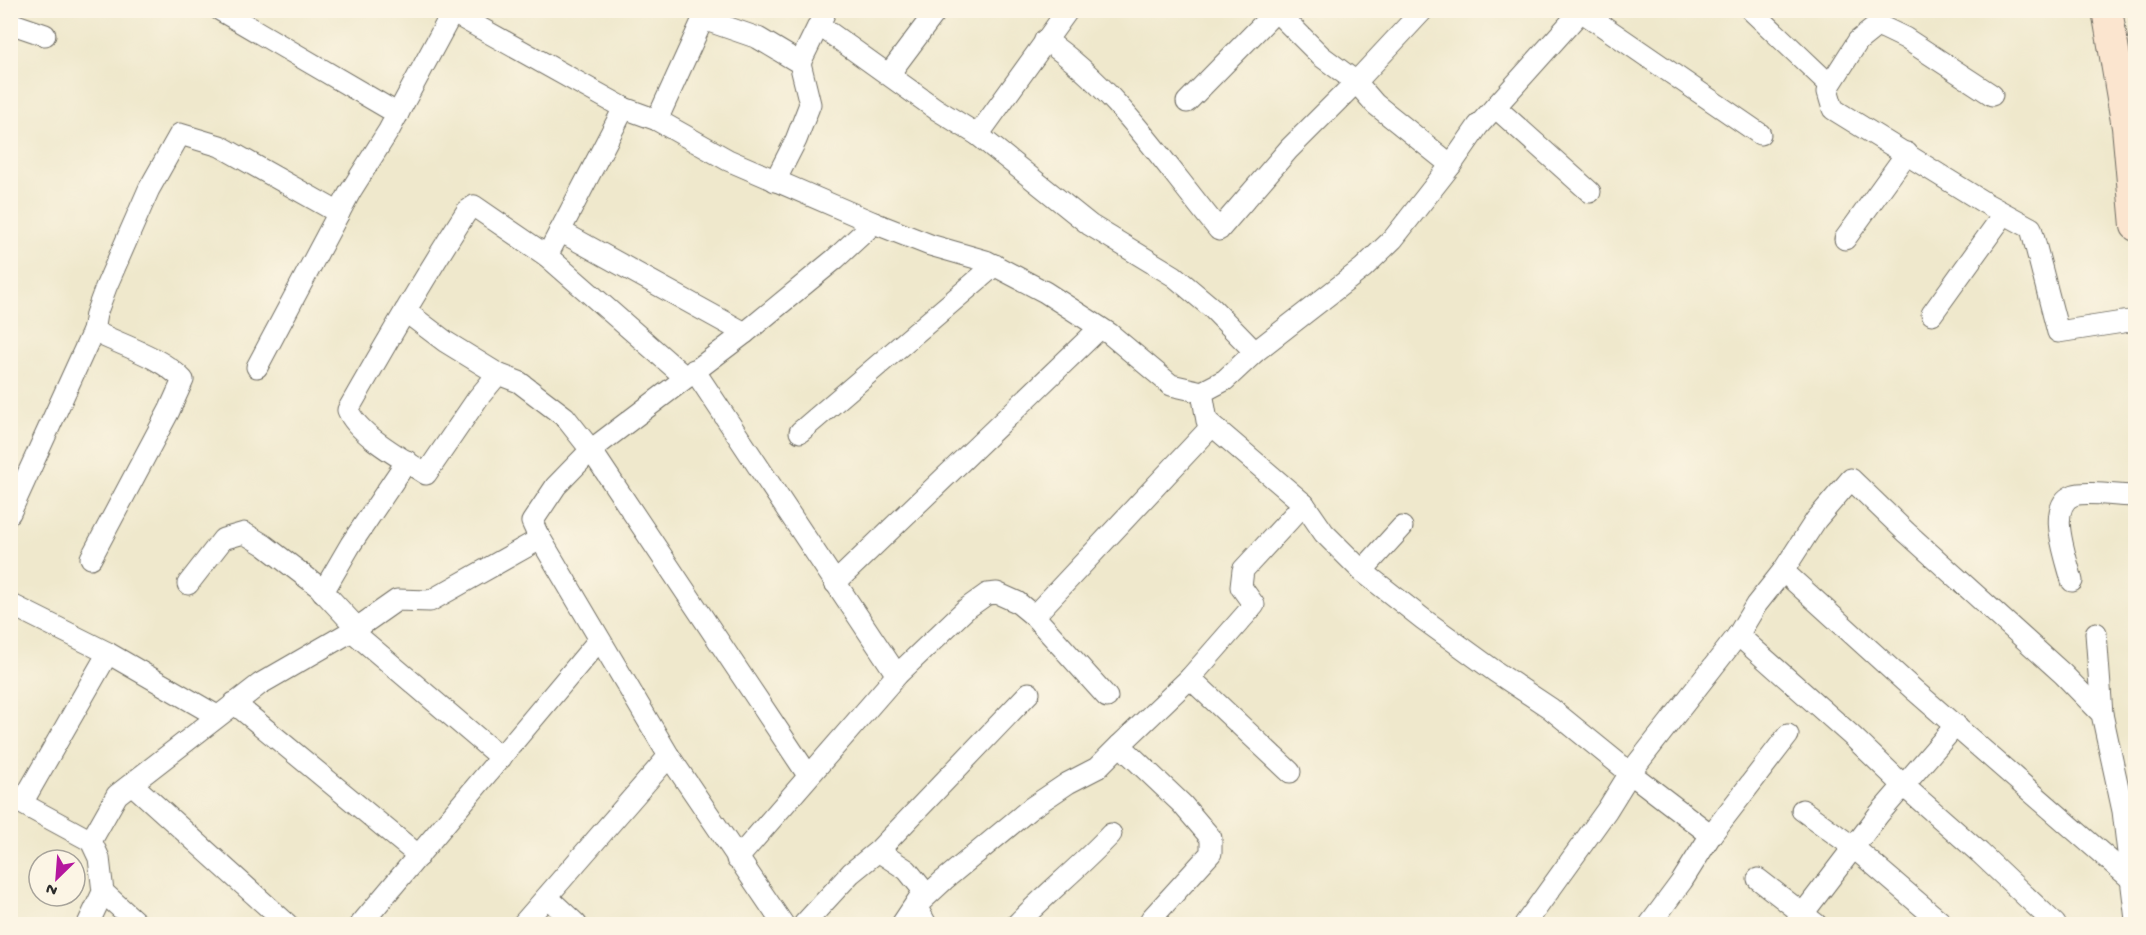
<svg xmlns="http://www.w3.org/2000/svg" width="2146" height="935" font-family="'Gochi Hand',sans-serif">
  <rect width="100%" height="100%" fill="#fcf5e5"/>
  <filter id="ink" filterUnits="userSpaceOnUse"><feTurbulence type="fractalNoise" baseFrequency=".0167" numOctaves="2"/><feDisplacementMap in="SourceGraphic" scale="12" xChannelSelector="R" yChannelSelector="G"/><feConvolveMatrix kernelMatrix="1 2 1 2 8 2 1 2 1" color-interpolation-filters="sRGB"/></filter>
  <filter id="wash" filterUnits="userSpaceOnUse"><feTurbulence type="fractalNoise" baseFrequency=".008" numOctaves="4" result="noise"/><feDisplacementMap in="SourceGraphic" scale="24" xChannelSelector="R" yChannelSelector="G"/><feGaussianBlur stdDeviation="1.35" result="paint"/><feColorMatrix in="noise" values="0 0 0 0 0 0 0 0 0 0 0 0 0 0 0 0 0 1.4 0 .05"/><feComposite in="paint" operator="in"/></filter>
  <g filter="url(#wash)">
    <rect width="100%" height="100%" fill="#efe8cc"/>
  </g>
  <g filter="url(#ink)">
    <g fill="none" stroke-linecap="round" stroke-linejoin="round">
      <g stroke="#706d63" stroke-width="23">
        <g id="street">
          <path d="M220,10l178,104"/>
          <path d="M448,10l176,98 33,12 71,40 146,63 56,22 56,16 59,31 65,42 61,51 31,7 23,-12 30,-28 108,-84 30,-29 58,-74 27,-39 104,-116"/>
          <path d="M1275,10l46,46 35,26 67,-72"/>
          <path d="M1751,10l79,75 -2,7 5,17 152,94 46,25 27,104 78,-12"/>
          <path d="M1581,11l179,123"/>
          <path d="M10,23l35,12"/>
          <path d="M819,25l117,84 42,26 112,90 84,51 38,32 43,44"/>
          <path d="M1045,40c71,48 120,125 174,190l70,-81 67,-67 19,22 76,61"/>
          <path d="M800,63l26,-53"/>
          <path d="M889,74l48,-64"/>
          <path d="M1830,85l28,-44 20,-16 27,13 87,57"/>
          <path d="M1187,102l89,-91"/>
          <path d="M1495,107l95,85"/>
          <path d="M657,120l46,-101 55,19 42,25 10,41 -14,36 -21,41"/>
          <path d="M978,135l90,-125"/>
          <path d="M560,231l185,102"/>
          <path d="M1845,239l62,-86"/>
          <path d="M547,256l138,121"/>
          <path d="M405,311l41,31 52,32 -20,24 -52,76c-23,-15 -68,-39 -78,-64 38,-67 77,-134 119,-199l7,-5 73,50 77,-148"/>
          <path d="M1932,314l72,-100"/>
          <path d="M257,367l93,-175 39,-62 63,-117"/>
          <path d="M694,370l203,305"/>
          <path d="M498,374l21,8 46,35 26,33 217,325"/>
          <path d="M1202,392l5,29 97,83 20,29 38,38 61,48 73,53 54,36 80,65 81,62"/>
          <path d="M800,432l195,-167"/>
          <path d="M10,513l83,-182 3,-17 10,-27 43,-98 31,-55 40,12 119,67"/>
          <path d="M91,558l78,-147 14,-31c-21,-23 -62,-35 -90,-49"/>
          <path d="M1362,571l40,-44"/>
          <path d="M1783,571l130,118 218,190"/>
          <path d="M2072,581c-5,-22 -27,-76 2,-86 11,-4 48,1 62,1"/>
          <path d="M835,583l265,-255"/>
          <path d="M188,584l35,-45 21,-6 20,12 55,42 38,41"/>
          <path d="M323,592l28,-48 56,-83"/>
          <path d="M10,604l98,49 109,63"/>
          <path d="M1034,616l178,-190"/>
          <path d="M352,631l149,127"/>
          <path d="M2096,633l6,81"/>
          <path d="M1190,678l100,94"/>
          <path d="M234,703l185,153"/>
          <path d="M132,784l155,140"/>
          <path d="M10,797l81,44"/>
          <path d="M22,803l86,-150"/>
          <path d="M1802,810l51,37 90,77"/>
          <path d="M878,851l29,19 17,21 -22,33"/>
          <path d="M737,859l160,-184 69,-66 21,-15 10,-1 20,9 17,14 73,81"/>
          <path d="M1758,879l58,45"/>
          <path d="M103,892l35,32"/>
          <path d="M547,897l29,27"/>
          <path d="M88,924l15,-32 -4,-34 -8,-17 26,-46 143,-111 97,-56 40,-28 33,1 110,-62"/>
          <path d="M361,924l238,-284"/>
          <path d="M523,924l146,-168"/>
          <path d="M783,924l-114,-168 -132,-223 -5,-11 24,-36 35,-36 154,-117 90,-74 39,-36"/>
          <path d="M804,924l47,-51 27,-22 151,-158"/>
          <path d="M926,924l-10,-18 28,-26 87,-72 37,-25 29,-15 23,-23"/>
          <path d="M1017,924c30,-31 64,-58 94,-90"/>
          <path d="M1157,924l-6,-5 60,-66v-15l-29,-34 -62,-59 70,-67 64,-73 -13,-18 2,-17 61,-66"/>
          <path d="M1525,924l82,-114 23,-37 108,-138"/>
          <path d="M1650,924l32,-43 29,-46 77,-100"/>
          <path d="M1795,924l84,-110 77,-89"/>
          <path d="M2055,924l-75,-71 -76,-67 -52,-50 -114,-101 18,-30 27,-34 33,-51 35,-41 55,53 157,142 39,40 21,97 13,109"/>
        </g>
      </g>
      <g stroke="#706d63" stroke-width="32">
        <path id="secondary" d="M2107,10l20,117 9,99"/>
      </g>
      <use href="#street" stroke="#fff" stroke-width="21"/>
      <use href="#secondary" stroke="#fbe5cf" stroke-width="30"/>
    </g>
  </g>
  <rect width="2146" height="935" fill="none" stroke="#fcf5e5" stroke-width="36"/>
  <g transform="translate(57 878) rotate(205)"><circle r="28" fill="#fcf5e5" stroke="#a8a49b" stroke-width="1.5"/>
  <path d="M0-4.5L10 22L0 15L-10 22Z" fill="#b5179e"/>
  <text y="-9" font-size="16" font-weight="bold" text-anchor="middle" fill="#2b2b2b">N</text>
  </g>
</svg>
